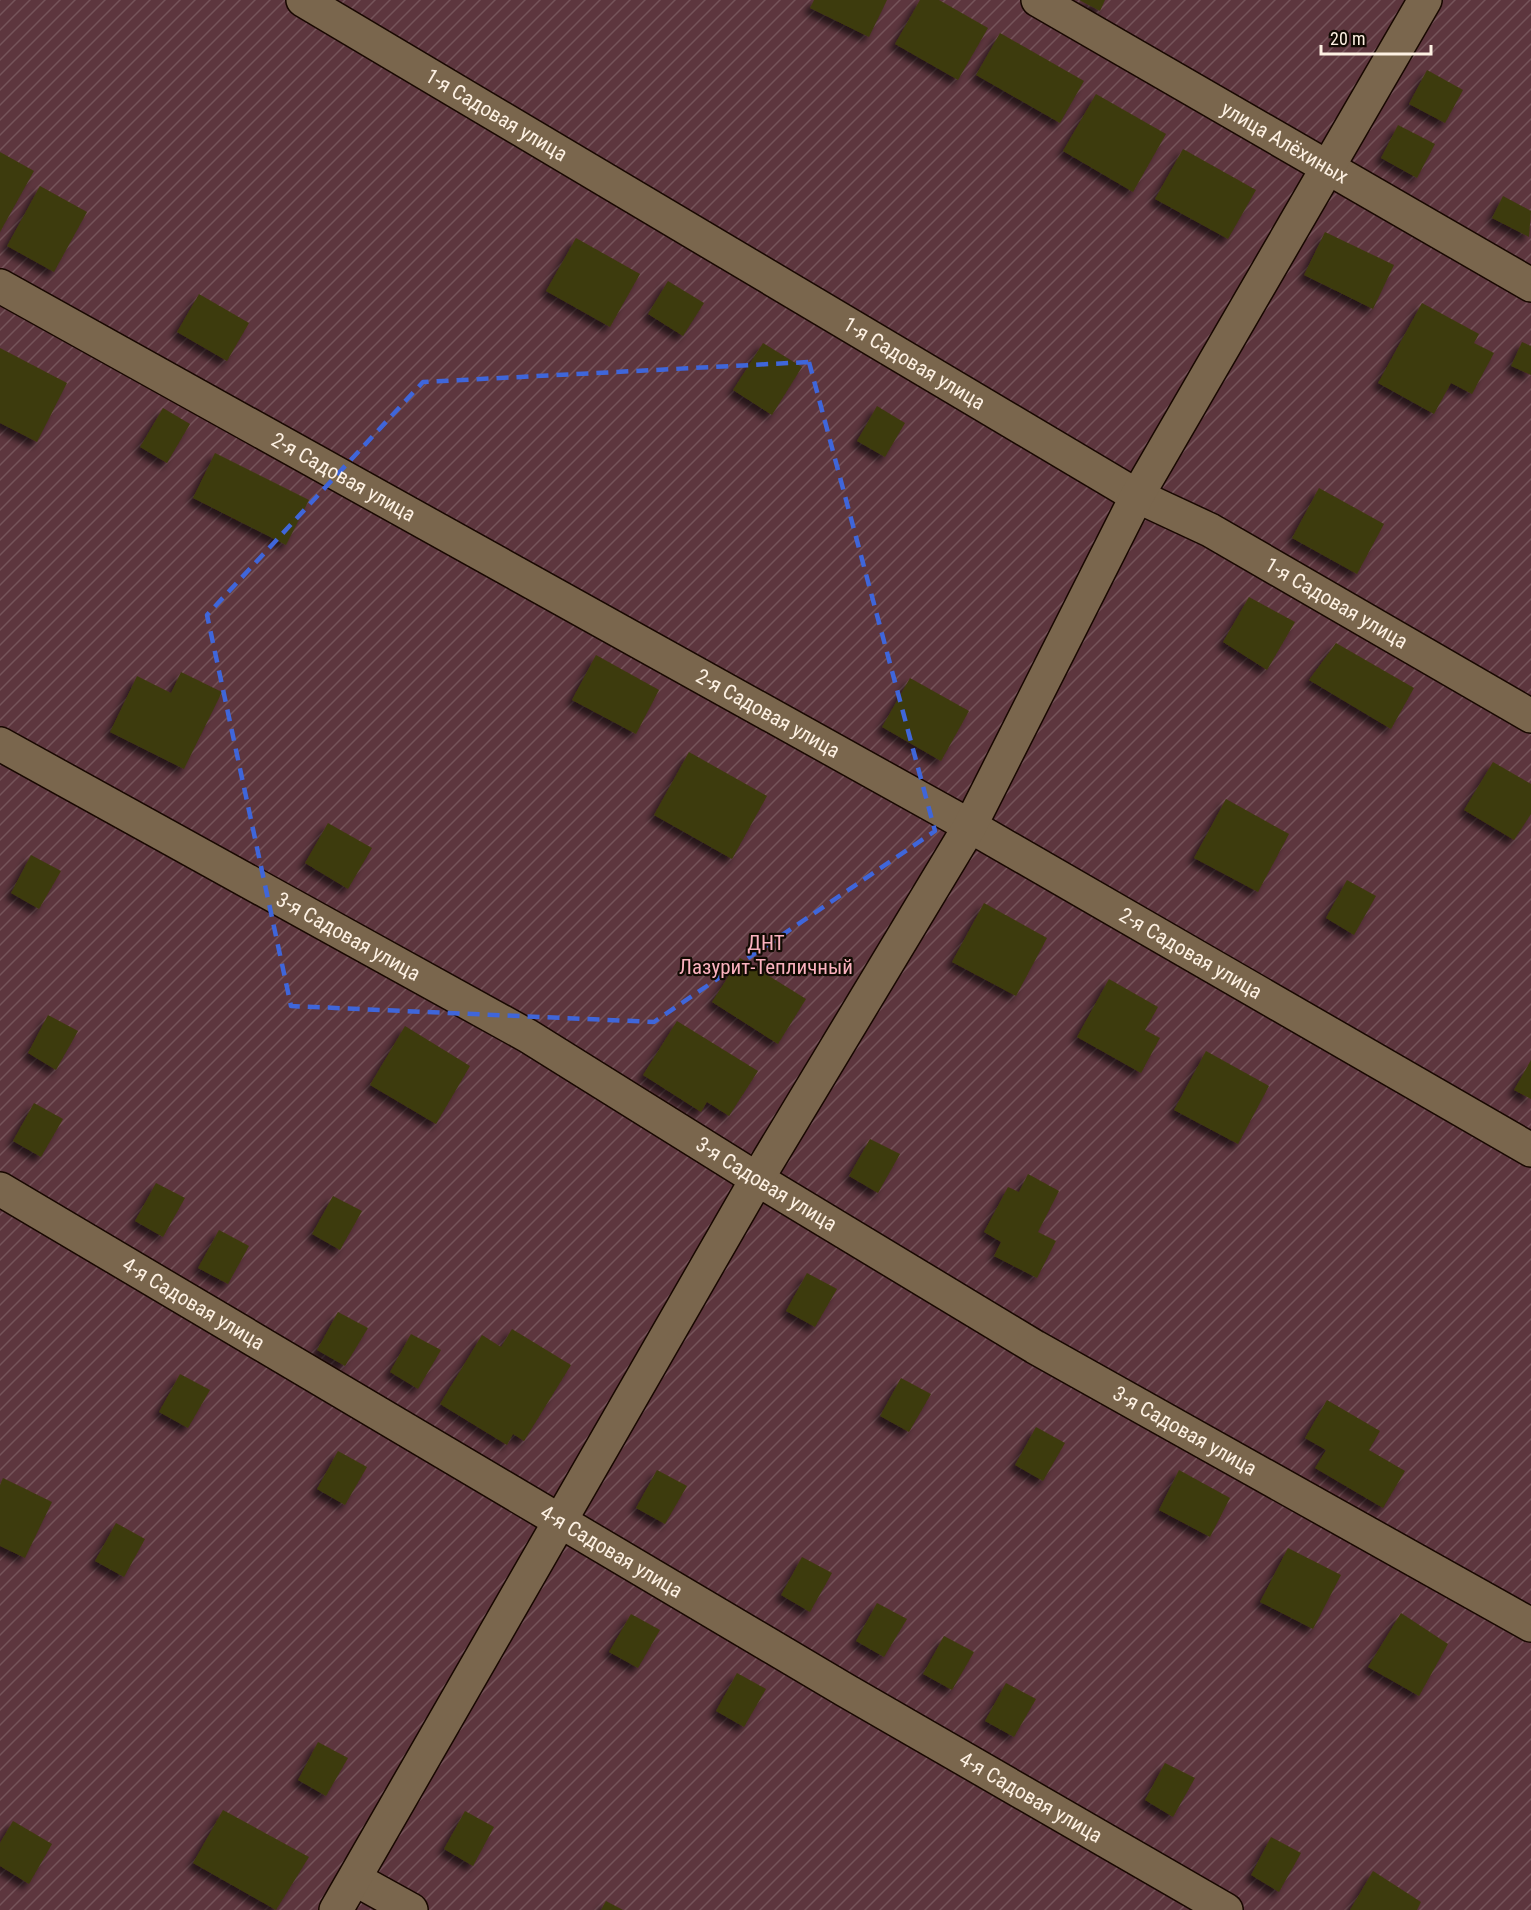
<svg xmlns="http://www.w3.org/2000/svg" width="1531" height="1910" font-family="'Roboto Condensed',sans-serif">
  <defs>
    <pattern id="garden-furrows" width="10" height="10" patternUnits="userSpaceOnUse" patternTransform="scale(1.5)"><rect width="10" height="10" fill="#5d363e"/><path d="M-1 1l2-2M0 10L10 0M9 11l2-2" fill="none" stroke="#75545a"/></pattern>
    <filter id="shadow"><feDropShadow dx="-5.5" dy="5.5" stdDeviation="3" flood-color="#0009"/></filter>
  </defs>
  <rect width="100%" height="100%" fill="#301f07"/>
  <rect fill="url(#garden-furrows)" x="0" y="0" width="1531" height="1910"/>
  <g fill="#3e3a0d" filter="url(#shadow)">
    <path d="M814,0h73l-18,37 -59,-29z"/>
    <path d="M920,0h19l49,28 -30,52 -63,-36z"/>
    <path d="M1079,0h26l-5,11z"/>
    <path d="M1000,33l84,48 -24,42 -84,-48z"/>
    <path d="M1427,70l36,20 -18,33 -36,-19z"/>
    <path d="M1096,94l70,40 -33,58 -70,-41z"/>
    <path d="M1398,125l37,19 -18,34 -36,-20z"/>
    <path d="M1183,149l73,41 -28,49 -73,-40z"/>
    <path d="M0,152l34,19 -34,61z"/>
    <path d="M40,186l47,26 -33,60 -47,-26z"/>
    <path d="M1503,196l28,15 -2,26 -37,-19z"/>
    <path d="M1325,232l69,33 -21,44 -69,-34z"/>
    <path d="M576,238l64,36 -30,53 -64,-36z"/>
    <path d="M668,281l36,22 -21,33 -35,-22z"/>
    <path d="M199,294l50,29 -22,38 -50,-29z"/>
    <path d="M1422,303l57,31 -5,9 20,10 -22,41 -21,-11 -17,31 -56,-31z"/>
    <path d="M1522,342l9,4v29l-20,-9z"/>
    <path d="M763,343l39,24 -30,48 -39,-25z"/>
    <path d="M0,348l67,35 -30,59 -37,-19z"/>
    <path d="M877,406l28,17 -20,34 -28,-16z"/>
    <path d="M163,408l27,16 -23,39 -27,-16z"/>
    <path d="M215,453l94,47 -23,45 -93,-47z"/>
    <path d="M1319,488l65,36 -27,50 -65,-36z"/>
    <path d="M1249,597l46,25 -28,48 -44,-28z"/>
    <path d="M1336,643l78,45 -23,41 -82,-49z"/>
    <path d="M596,655l63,35 -23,44 -64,-34z"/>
    <path d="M181,672l41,20 -38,77 -74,-37 27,-56 34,17z"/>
    <path d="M910,678l59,33 -28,50 -59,-34z"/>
    <path d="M689,752l78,44 -35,63 -78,-44z"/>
    <path d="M1493,762l38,22v30l-17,26 -50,-30z"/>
    <path d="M1226,799l63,35 -31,58 -64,-34z"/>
    <path d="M328,823l44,25 -24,41 -43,-26z"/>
    <path d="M31,855l30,16 -22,38 -28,-16z"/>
    <path d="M1347,880l29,16 -22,39 -28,-17z"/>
    <path d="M984,903l63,35 -31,58 -64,-34z"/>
    <path d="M740,958l66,41 -28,45 -66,-42z"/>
    <path d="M1109,979l49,28 -13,23 15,8 -19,35 -64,-36z"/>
    <path d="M48,1015l30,16 -22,39 -28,-17z"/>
    <path d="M677,1021l81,50 -29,45 -22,-14 -6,10 -58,-37z"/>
    <path d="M405,1026l65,40 -34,58 -66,-39z"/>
    <path d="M1206,1051l63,35 -31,58 -64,-34z"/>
    <path d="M1531,1060v39l-17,-9z"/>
    <path d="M34,1103l29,16 -22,38 -28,-16z"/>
    <path d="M870,1139l30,15 -22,39 -29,-17z"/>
    <path d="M1028,1174l31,17 -21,41 18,9 -19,37 -43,-22 7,-14 -17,-10 24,-45 11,5z"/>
    <path d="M156,1183l29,15 -22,39 -28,-16z"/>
    <path d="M333,1196l29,15 -22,39 -28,-16z"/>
    <path d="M219,1230l30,16 -21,38 -30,-16z"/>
    <path d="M807,1273l30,16 -22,38 -29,-16z"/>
    <path d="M338,1312l30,16 -23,38 -28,-16z"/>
    <path d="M512,1329l59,36 -47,76 -11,-7 -6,11 -67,-41 42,-69 19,12z"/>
    <path d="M411,1334l30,16 -23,39 -28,-17z"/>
    <path d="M180,1374l30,16 -22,38 -29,-16z"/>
    <path d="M901,1378l30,16 -22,38 -29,-16z"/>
    <path d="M1327,1400l53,31 -11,19 36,21 -22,37 -68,-40 11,-18 -21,-12z"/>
    <path d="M1036,1427l29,16 -22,38 -28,-16z"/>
    <path d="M338,1451l29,16 -22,38 -28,-16z"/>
    <path d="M657,1470l30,16 -22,38 -29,-16z"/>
    <path d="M1179,1470l51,28 -20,39 -51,-27z"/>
    <path d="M3,1478l49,24 -27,56 -25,-12v-61z"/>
    <path d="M116,1523l29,16 -21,38 -29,-16z"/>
    <path d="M1288,1548l53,27 -28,54 -53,-27z"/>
    <path d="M802,1557l30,16 -22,39 -29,-17z"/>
    <path d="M877,1603l30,16 -23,38 -28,-16z"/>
    <path d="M1401,1613l47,31 -29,52 -51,-29z"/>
    <path d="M631,1614l29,16 -22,38 -29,-16z"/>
    <path d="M944,1636l30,16 -22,38 -29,-16z"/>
    <path d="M737,1673l29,16 -22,38 -28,-16z"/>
    <path d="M1006,1683l30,16 -22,38 -29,-16z"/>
    <path d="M318,1742l30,16 -22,38 -28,-16z"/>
    <path d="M1165,1763l30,15 -22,39 -28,-17z"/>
    <path d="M223,1810l86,47 -33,53 -83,-47z"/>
    <path d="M465,1811l29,16 -21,39 -29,-17z"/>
    <path d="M13,1821l39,23 -23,40 -29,-18v-23z"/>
    <path d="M1271,1837l30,16 -22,39 -28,-17z"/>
    <path d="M1373,1871l48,31 -4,8h-67z"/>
    <path d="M606,1901l17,9h-22z"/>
  </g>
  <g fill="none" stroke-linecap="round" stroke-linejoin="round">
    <g stroke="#180800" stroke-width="36">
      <g id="minor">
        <path id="s1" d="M303,0l834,496 73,34 321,186"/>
        <path id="s2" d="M1038,0l493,285"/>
        <path id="s3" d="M0,286l970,540 561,324"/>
        <path id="s4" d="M0,744l528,292 229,143 278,168 496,278"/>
        <path id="s5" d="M0,1189l845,501 381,220"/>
        <path d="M355,1879l56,31"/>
        <path d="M336,1910l421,-731 213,-353 167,-330 288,-496"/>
      </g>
    </g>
    <use href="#minor" stroke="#7a664d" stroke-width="33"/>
  </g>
  <path fill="none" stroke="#3f66da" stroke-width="4.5" stroke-dasharray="12 8" stroke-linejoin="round" d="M809,362l126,469 -281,191 -363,-16 -84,-391 216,-233z"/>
  <g text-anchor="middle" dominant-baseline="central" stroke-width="4.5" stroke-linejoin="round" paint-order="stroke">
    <g font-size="21" fill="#fdf1e3" stroke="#120b03">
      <text stroke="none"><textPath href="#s1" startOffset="225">1-я Садовая улица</textPath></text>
      <text stroke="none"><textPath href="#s2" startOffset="285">улица Алёхиных</textPath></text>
      <text stroke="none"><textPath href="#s1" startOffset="711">1-я Садовая улица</textPath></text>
      <text stroke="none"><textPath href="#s3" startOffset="393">2-я Садовая улица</textPath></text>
      <text stroke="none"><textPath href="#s1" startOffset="1197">1-я Садовая улица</textPath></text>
      <text stroke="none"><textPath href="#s3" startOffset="879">2-я Садовая улица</textPath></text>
      <text stroke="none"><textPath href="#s4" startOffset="398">3-я Садовая улица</textPath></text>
      <text stroke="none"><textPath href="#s3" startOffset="1365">2-я Садовая улица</textPath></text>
      <text stroke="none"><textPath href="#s4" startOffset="884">3-я Садовая улица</textPath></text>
      <text stroke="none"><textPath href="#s5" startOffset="225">4-я Садовая улица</textPath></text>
      <text stroke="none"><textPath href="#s4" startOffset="1370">3-я Садовая улица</textPath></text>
      <text stroke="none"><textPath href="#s5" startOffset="711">4-я Садовая улица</textPath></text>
      <text stroke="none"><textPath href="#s5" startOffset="1197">4-я Садовая улица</textPath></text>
    </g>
    <g font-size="21" fill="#fbb2bf" stroke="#120b03">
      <text x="766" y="943">ДНТ<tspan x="766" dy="24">Лазурит-Тепличный</tspan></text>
    </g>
  </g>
  <path d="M1321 45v9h110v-9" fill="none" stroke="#fdf1e3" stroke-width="3"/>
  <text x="1330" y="45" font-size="18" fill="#fdf1e3" stroke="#120b03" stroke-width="4.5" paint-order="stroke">20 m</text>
</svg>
